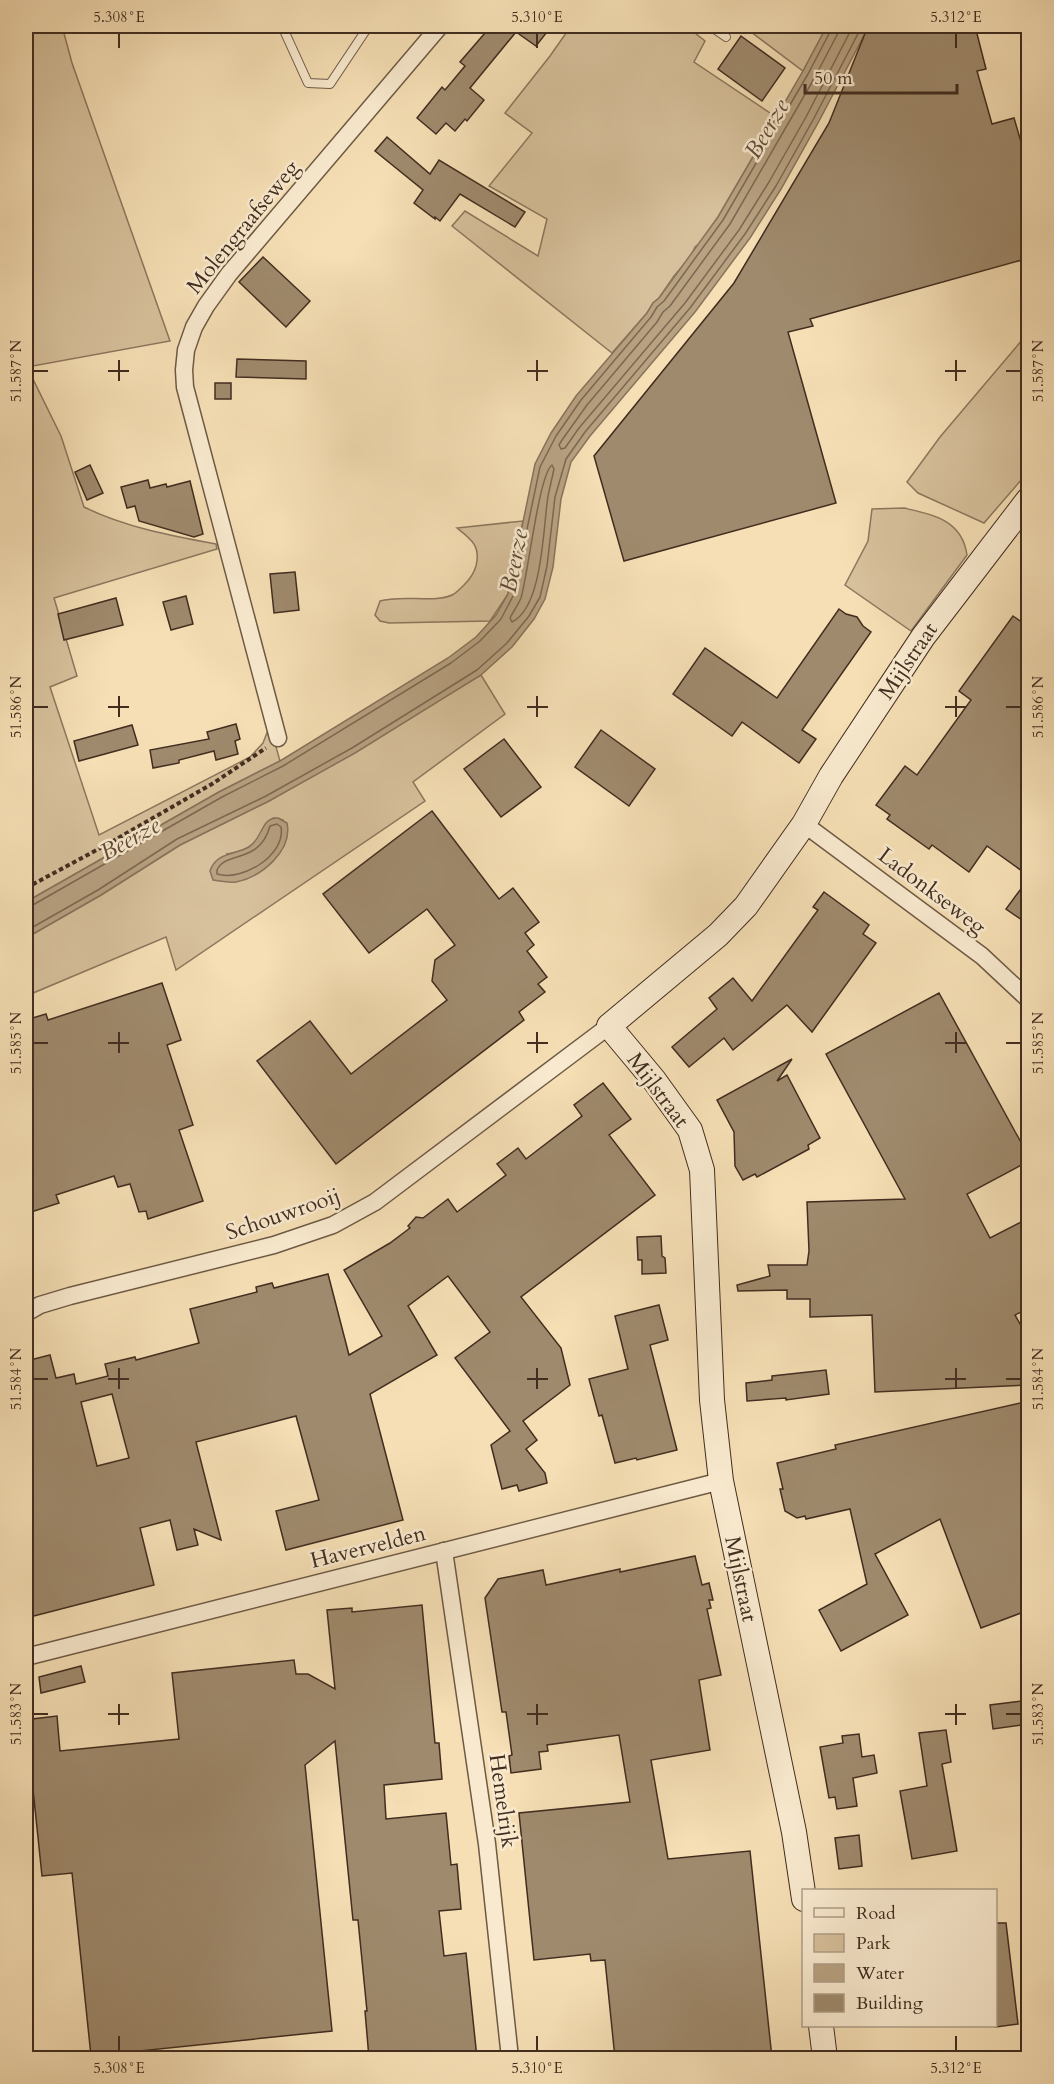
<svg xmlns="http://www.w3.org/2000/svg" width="1054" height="2084" font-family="Cardo,serif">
  <rect width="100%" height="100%" fill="#f6dfb5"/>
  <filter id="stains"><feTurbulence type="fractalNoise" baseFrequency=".00333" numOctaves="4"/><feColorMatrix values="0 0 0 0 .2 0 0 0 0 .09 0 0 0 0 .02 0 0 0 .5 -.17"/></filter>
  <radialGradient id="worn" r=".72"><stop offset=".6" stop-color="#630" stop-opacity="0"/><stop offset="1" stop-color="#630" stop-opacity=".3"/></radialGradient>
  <g fill="#d7c19c" stroke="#8c775e" stroke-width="1.5" fill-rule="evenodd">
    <path d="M26,26h36l10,37 98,278 -143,26 34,69 23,71c40,20 88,29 132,37l1,5 -163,49 23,78 -27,11 49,148 151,-78 13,-14 7,-18 10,36 -61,31 -193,110z"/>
    <path d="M571,26h115l19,15 -11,21 82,55 -58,100 -18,26 -5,4 -4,9 -17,20 -15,22 -6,5 -6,10 -35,40 -160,-127 13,-15 73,45 9,-37 -58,-33 43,-53 -27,-20 45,-57z"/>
    <path d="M743,26h84l-24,45z"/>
    <path d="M1028,333v139l-44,51 -66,-30 -11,-11 33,-45z"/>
    <path d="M904,508c30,7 58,12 63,47l-56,76 -66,-46 23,-44 4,-32z"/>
    <path d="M523,521l-15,73 -18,27 -101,2 -9,-2 -5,-6 5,-14c22,-7 57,3 74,-7 3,-2 7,-6 10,-9 5,-5 10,-12 12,-19 5,-20 -5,-27 -19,-38z"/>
    <path d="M481,675l24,39 -92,68 12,19 -249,169 -10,-33 -140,59v-58l75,-43 79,-50 89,-44zM273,818l10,2c9,18 0,29 -12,43l-45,-9c12,-1 26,-6 33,-17 6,-9 4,-12 14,-19z"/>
  </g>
  <g fill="#b8a282" stroke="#88735b" stroke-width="1.5">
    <path d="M827,26h42l-51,97 -37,66 -31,49 -55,74 -105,124 -19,26 -10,37 -8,68 -8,32 -11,20 -22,28 -31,28 -126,78 -86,48 -89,44 -79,50 -75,43v-36l193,-110 61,-31 168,-103 28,-21 20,-22 12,-21 27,-130 16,-31 25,-37 71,-83 6,-10 6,-5 59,-81 85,-146z"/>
    <path d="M278,818l9,5c6,28 -26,54 -51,59 -8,1 -16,-1 -23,-2l-3,-9c6,-19 25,-16 39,-24 14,-9 12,-30 29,-29z"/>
  </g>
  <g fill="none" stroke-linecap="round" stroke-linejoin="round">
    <g stroke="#7c6851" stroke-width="1.5">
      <path d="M839,26l-1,7 -23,44 -85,147 -60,82 -7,6 -6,10 -70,83 -25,35 -3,5 2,4 4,-1 14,-20 106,-125 54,-73 30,-48 37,-65 47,-91"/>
      <path d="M552,465l2,4c-2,9 -4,18 -6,27 -5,31 -5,111 -36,126l-2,-4c3,-6 8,-13 11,-20 7,-23 18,-124 31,-133z"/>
      <path d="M277,824l4,3c5,28 -39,55 -64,47v-4c9,-20 42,-5 53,-44z"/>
      <path d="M26,907l5,-1 191,-109 61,-31 168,-103 29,-22 21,-22 12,-23 27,-129 16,-31 25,-36 70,-83 6,-10 7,-6 59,-81 85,-146 23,-44v-4"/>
      <path d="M26,931l72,-41 79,-51 89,-43 86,-48 125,-78 30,-27 22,-27 11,-19 7,-31 8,-69 11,-38 19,-27 105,-124 55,-74 31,-48 37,-66 49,-94"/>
    </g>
  </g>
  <g fill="#9f8a6d" stroke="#412d20" stroke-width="1.5" fill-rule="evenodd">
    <path d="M491,26h47l9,6 -11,14 -20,-14 -46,56 14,12 -17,21 -2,-2 -10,12 -9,-8 -10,11 -19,-16 25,-31 3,3 20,-24 -5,-4z"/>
    <path d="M868,26h107l11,43 -9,2 15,53 22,-6 15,51v89l-219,61 3,7 -25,6 48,171 -212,58 -30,-105 140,-173 95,-160z"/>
    <path d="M741,36l44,32 -23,33 -44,-32z"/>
    <path d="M387,137l43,37 9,-14 86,52 -10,15 -55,-33 -20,27 -5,-4v2l-21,-16 9,-13 -48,-39z"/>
    <path d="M263,257l47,44 -24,26 -47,-45z"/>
    <path d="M237,359l69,2v18l-70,-2z"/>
    <rect x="215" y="383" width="16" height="16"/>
    <path d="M90,465l13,28 -16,7 -12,-28z"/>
    <path d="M148,480l2,8 16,-4 1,3 23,-6 13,53 -9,3 -55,-16 -4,-15 -8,2 -6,-21z"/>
    <path d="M295,572l4,38 -25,3 -4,-39z"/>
    <path d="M186,596l7,28 -22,6 -8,-28z"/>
    <path d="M116,598l7,27 -59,15 -6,-26z"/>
    <path d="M839,609l7,5 11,3 6,9 8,6 -69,98 14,9 -17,24 -57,-41 -10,14 -59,-42 32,-46 72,50z"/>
    <path d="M1013,616l16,11v249l-42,-30 -18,26 -37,-27 -3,4 -42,-30 3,-4 -14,-10 29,-39 12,9 54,-75 -12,-9z"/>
    <path d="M236,724l4,15 -5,2 3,13 -22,6 -2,-9 -35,9v3l-26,5 -3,-18 59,-11 -2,-7z"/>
    <path d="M132,725l6,20 -59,16 -5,-20z"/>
    <path d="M601,730l54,39 -26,37 -54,-39z"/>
    <path d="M504,739l37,48 -40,30 -37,-48z"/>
    <path d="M432,811l67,88 14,-11 26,34 -14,11 9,12 -7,6 20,26 -9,7 7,8 -26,20 5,8 -188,144 -79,-103 53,-40 41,53 96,-74 -15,-19 3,-21 20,-15 -28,-36 -58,44 -46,-59z"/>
    <path d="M1029,878v47l-23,-16z"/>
    <path d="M824,892l45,33 -6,9 13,9 -64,89 -25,-27 -54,45 -9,-12 -35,29 -17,-20 45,-38 -8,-11 24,-20 19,23 66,-91 -5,-3z"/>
    <path d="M162,983l19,57 -14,5 26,80 -14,5 24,71 -55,18 -2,-8 -7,1 -9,-28 -12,3 -4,-11 -58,19 3,8 -31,10 -2,-9v-184l20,-6 2,6z"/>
    <path d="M939,993l90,164v4l-62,33 23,44 39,-20v90l-14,7 14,25v45l-154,7 -3,-77 -62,2v-18h-23v-9l-49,1 -1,-6 33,-9 -2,-11h39l2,-14 -2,-49 98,-3 -79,-145z"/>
    <path d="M792,1059l-15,22 10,-6 33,63 -12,7 1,4 -52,28 -2,-3 -12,6 -8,-14 -1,-34 -17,-32z"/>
    <path d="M603,1083l28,36 -22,16 46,60 -134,102 40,51 9,37 -47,36 14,19 -11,9 19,24 2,10 -28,8 -2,-6 -15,4 -11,-44 19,-14 -55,-73 35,-26 -42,-56 -40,30 29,49 -67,39 33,126 -117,30 -10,-39 43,-11 -23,-84 -100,26 25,98 -27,-11 4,16 -21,5 -7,-30 -30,8 14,57 -128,33v-257l24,-6 6,23 18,-4 2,10 32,-8 -3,-12 30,-7 1,3 63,-17 -9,-34 67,-17 -1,-5 16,-4 2,5 54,-14 21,81 33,-19 -38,-66 46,-27 20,-15 -2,-2 8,-9 7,1 25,-19 9,13 49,-37 -9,-11 21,-16 8,11 56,-43 -8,-11zM112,1394l17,64 -32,8 -16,-64z"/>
    <path d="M661,1236l1,20 3,2 1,15 -24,1v-14h-4l-1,-23z"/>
    <path d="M659,1305l9,35 -18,5 27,105 -40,10 -1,-2 -21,5 -13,-48 -3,1 -10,-37 39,-10 -13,-53z"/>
    <path d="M826,1370l3,24 -43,6v-2l-39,3 -1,-18 26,-3v-4z"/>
    <path d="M1029,1401v209l-48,18 -41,-109 -65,35 33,61 -67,36 -22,-41 48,-26 -17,-75 -44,10 -1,-3 -8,2 -12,-7 -5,-22h3l-6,-26 59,-14 -1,-4z"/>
    <path d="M695,1556l7,29 7,-2 4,17h-4l2,8 -4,1 14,66 -22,5 11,70 -59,10 17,99 82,-8 22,207h-157l-10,-98 -14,1 -1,-7 -56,6 -15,-147 111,-11 -11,-67 -72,10 1,6 -9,1 2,17 -30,4 -2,-17 3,-1 -6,-43h-4l-17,-114 13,-19 45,-9 3,15 74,-16v3z"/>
    <path d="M422,1605l13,138h4l3,36 -58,6 2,34 60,-6 5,52 6,-1 4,45 -22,2 5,45 22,-3 11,105h-108l-4,-47h2l-9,-91h-5l-18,-179 -30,24 27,266 -241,25 -19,-183 -30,3 -16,-154 6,-1v-2l25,-3 3,35 119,-12 -7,-66 122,-13 2,14h12l27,15 -8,-79 25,-2v4z"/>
    <path d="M81,1666l4,16 -44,11 -2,-16z"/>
    <path d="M1029,1700v24l-36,5 -3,-24z"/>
    <path d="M946,1730l5,32 -9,2 15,87 -45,8 -12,-68 27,-5 -8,-53z"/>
    <path d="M859,1734l3,23 12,-2 3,18 -24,5 4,28 -20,3 -2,-12 -6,1 -9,-51 23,-4 -1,-7z"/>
    <path d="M859,1835l3,31 -23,3 -4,-31z"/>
    <path d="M996,1923h10l12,101 -22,3z"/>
  </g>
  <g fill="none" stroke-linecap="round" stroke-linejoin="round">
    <g stroke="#6e5a45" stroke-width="10">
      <g id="service">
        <path d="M282,26l26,57 22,1 36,-54v-4"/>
        <path d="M710,26l16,11"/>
        <path d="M992,2058l21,-2 1,2"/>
      </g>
    </g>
    <g stroke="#6e5a45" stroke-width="19">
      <g id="minor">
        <path d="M278,738l-93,-351 -1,-17 2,-20 8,-23 12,-21 23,-32 211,-248"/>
        <path d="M804,824l178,132 46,43"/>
        <path d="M26,1313l14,-8 30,-9 204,-51 59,-20 42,-23 234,-176"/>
        <path d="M444,1551l43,293 23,214"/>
        <path d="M26,1657l695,-176"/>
      </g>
    </g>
    <g stroke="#412d20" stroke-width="26">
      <g id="secondary">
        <path d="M804,1899l-10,-67 -73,-351 -9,-81 -10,-230 -12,-40 -36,-50 -45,-54 109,-91 28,-29 58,-82 27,-48 92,-139 105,-137"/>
        <path d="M821,2026l4,32"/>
      </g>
    </g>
    <path stroke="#412d20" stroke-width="4" stroke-dasharray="4.5 3" stroke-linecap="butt" d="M26,888l80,-43 106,-61 54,-36"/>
    <use href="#service" stroke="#f9eacf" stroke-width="8"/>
    <use href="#minor" stroke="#f9eacf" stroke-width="16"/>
    <use href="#secondary" stroke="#f9eacf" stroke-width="24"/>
  </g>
  <path fill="none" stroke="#412d20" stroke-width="2" d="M119,33v15M537,33v15M956,33v15M119,360v21M537,360v21M956,360v21M33,371h15M108,371h21M527,371h21M945,371h21M1006,371h15M119,696v21M537,696v21M956,696v21M33,707h15M108,707h21M527,707h21M945,707h21M1006,707h15M119,1032v21M537,1032v21M956,1032v21M33,1043h15M108,1043h21M527,1043h21M945,1043h21M1006,1043h15M119,1368v21M537,1368v21M956,1368v21M33,1379h15M108,1379h21M527,1379h21M945,1379h21M1006,1379h15M119,1704v21M537,1704v21M956,1704v21M33,1714h15M108,1714h21M527,1714h21M945,1714h21M1006,1714h15M119,2036v15M537,2036v15M956,2036v15"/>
  <g text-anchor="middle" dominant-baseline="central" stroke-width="5" stroke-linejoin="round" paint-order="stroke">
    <g font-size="22" fill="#412d20" stroke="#f9eacf">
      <text transform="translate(243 227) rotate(-51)">Molengraafseweg</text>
      <text transform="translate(908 661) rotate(-56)">Mijlstraat</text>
      <text transform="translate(932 891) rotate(37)">Ladonkseweg</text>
      <text transform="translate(658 1090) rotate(53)">Mijlstraat</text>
      <text transform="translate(283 1214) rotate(-19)">Schouwrooij</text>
      <text transform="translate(368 1547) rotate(-14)">Havervelden</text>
      <text transform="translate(741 1579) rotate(78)">Mijlstraat</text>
      <text transform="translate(503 1801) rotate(82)">Hemelrijk</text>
    </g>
    <g font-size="24" font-style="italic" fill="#5f4a38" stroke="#f9eacf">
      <text transform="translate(767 129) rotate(-60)">Beerze</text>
      <text transform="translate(514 561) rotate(-79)">Beerze</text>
      <text transform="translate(130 839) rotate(-29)">Beerze</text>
    </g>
  </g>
  <rect width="1054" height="2084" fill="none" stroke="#f6dfb5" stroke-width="66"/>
  <rect x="802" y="1889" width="195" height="138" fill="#f9eacf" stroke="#af9e89" stroke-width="1.5"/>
  <rect x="814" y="1908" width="30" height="9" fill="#f9eacf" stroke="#af9e89" stroke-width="1.5"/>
  <text x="856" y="1919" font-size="18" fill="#412d20">Road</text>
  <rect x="814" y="1934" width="30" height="18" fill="#d7c19c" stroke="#af9e89" stroke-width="1.5"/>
  <text x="856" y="1949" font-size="18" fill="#412d20">Park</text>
  <rect x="814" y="1964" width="30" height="18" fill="#b8a282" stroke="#af9e89" stroke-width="1.5"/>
  <text x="856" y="1979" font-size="18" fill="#412d20">Water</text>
  <rect x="814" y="1994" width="30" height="18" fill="#9f8a6d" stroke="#af9e89" stroke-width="1.5"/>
  <text x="856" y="2009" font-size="18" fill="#412d20">Building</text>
  <path d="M805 84v9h152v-9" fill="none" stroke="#412d20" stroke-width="3"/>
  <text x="814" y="84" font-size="18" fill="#412d20" stroke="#f9eacf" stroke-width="4.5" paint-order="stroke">50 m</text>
  <rect x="33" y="33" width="988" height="2018" fill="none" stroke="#412d20" stroke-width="2"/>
  <g font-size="15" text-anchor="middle" fill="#412d20">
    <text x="119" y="22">5.308°E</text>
    <text x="537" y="22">5.310°E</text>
    <text x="956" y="22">5.312°E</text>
    <text transform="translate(16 371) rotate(-90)" y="5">51.587°N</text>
    <text transform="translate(1038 371) rotate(-90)" y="5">51.587°N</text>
    <text transform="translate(16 707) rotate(-90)" y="5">51.586°N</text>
    <text transform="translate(1038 707) rotate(-90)" y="5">51.586°N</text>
    <text transform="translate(16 1043) rotate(-90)" y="5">51.585°N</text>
    <text transform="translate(1038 1043) rotate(-90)" y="5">51.585°N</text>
    <text transform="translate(16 1379) rotate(-90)" y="5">51.584°N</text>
    <text transform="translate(1038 1379) rotate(-90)" y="5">51.584°N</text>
    <text transform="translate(16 1714) rotate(-90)" y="5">51.583°N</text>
    <text transform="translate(1038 1714) rotate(-90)" y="5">51.583°N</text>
    <text x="119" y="2073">5.308°E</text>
    <text x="537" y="2073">5.310°E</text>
    <text x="956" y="2073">5.312°E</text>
  </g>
  <rect width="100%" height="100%" filter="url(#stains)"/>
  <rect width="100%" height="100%" fill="url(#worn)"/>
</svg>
